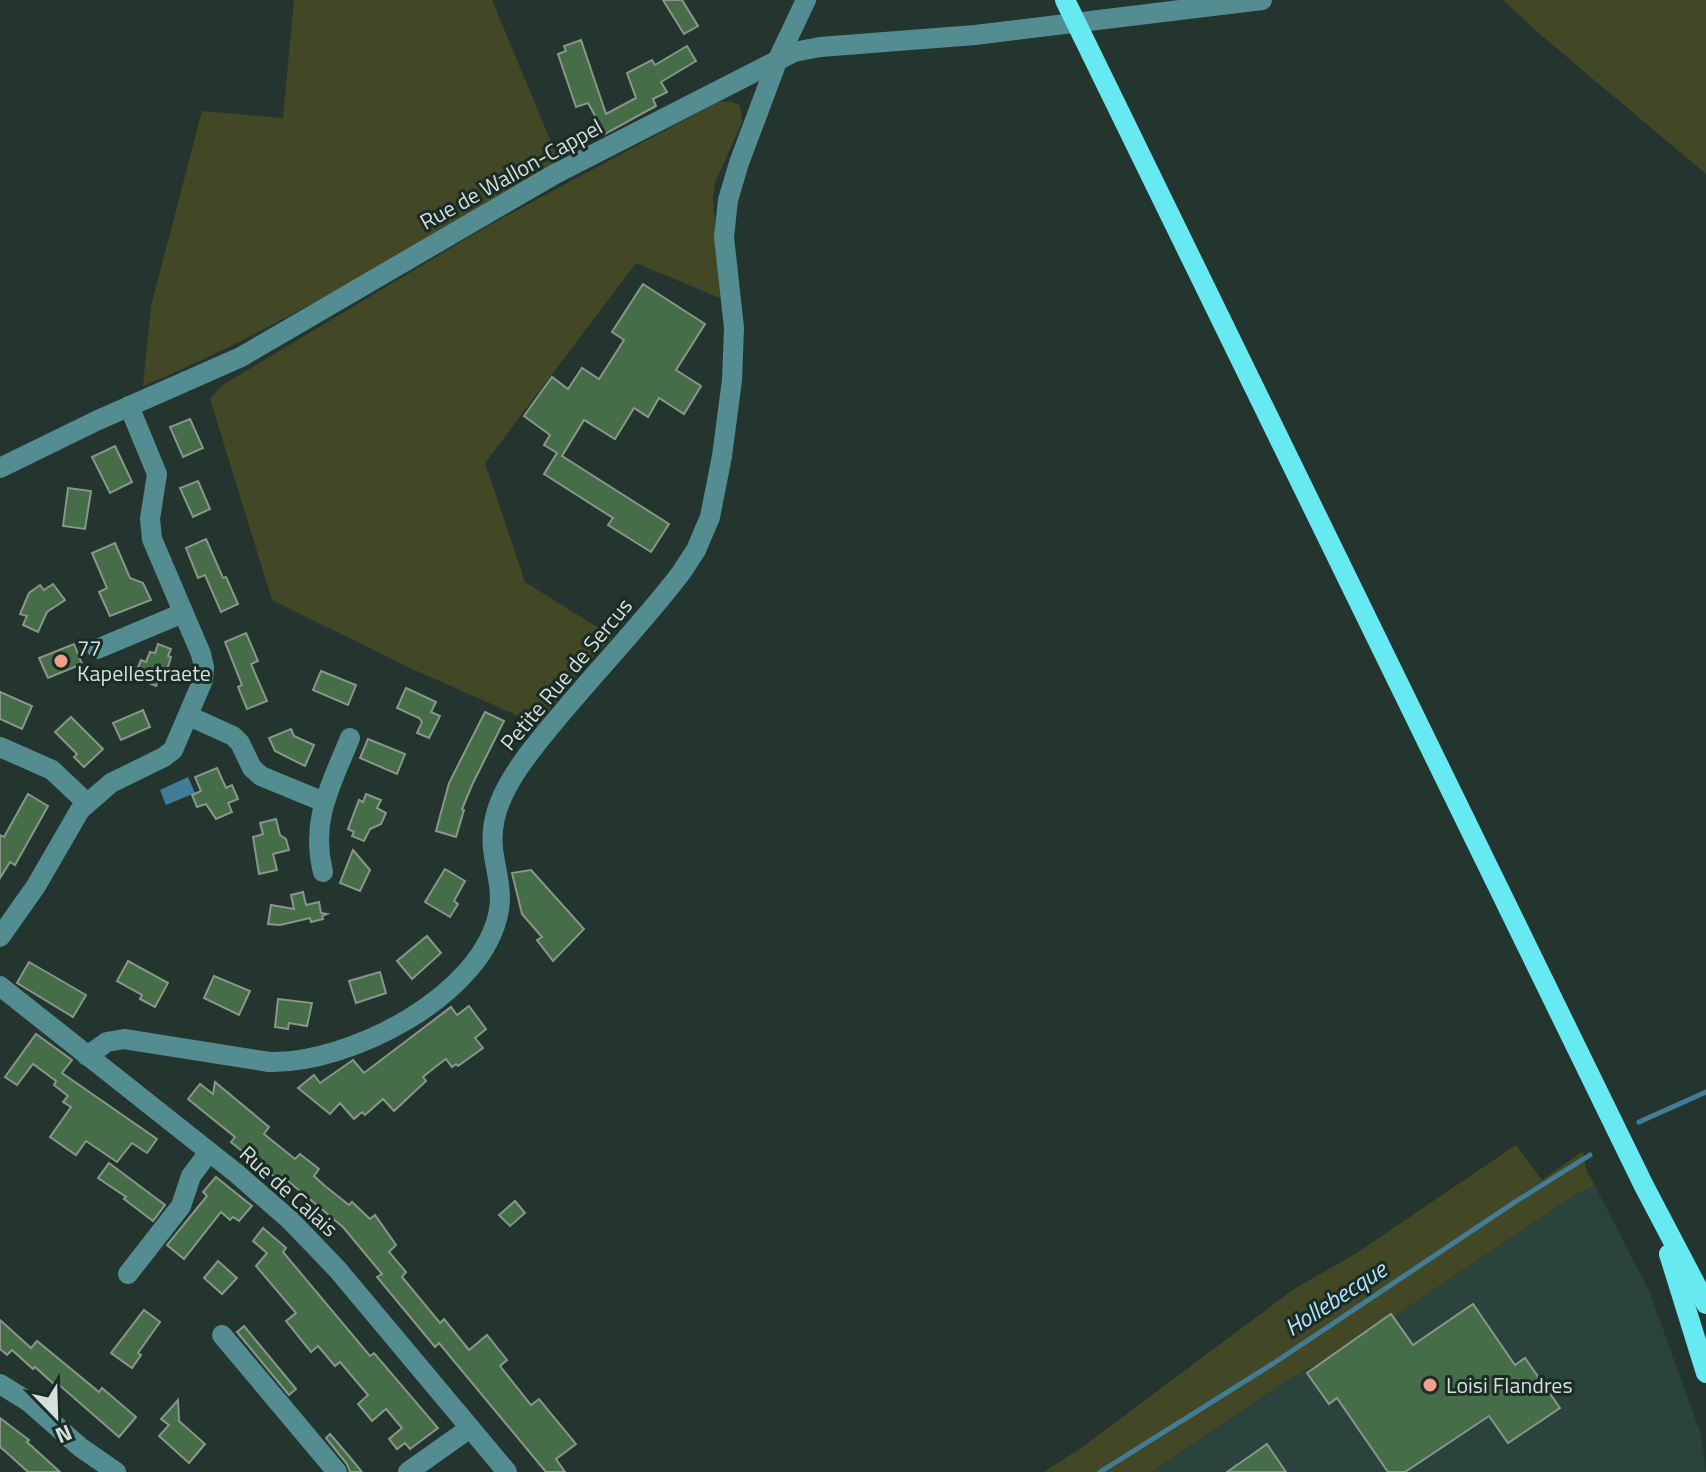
<svg xmlns="http://www.w3.org/2000/svg" width="1706" height="1472" font-family="'Titillium Web',sans-serif">
  <rect width="100%" height="100%" fill="#243530"/>
  <path fill="#2a433c" d="M1595,1186l55,107 51,142 5,37h-554l132,-90 66,-36 225,-151z"/>
  <g fill="#424725">
    <path d="M294,0h198l67,161c-137,78 -270,164 -416,225l8,-80 51,-195 81,7z"/>
    <path d="M1503,0h203v174l-170,-143z"/>
    <path d="M718,102h13l9,3 2,17 -27,61 -2,15 9,101 -86,-36 -151,200 40,119 88,55 -31,31 -45,59 -21,-12 -106,-47 -138,-68 -62,-201 11,-13 263,-158z"/>
    <path d="M1516,1145l26,35 41,-29 3,18 9,17 -20,9 -225,151 -66,36 -132,90h-108l37,-24 213,-159 61,-35z"/>
  </g>
  <path fill="#427d98" d="M188,777l7,16 -29,12 -6,-15z"/>
  <g fill="none" stroke-linecap="round" stroke-linejoin="round">
    <g stroke="#427d98" stroke-width="5">
      <path d="M1639,1122l67,-30"/>
      <path d="M1100,1472l174,-109 241,-161 75,-47"/>
    </g>
  </g>
  <g fill="#456d47" stroke="#899689" stroke-width="2">
    <path d="M663,0h19l16,26 -14,8z"/>
    <path d="M581,40l25,74 30,-16 -9,-25 25,-13 3,5 32,-19 9,15 -35,21 6,10 -14,7 3,7 -51,28 -17,-31 -12,4 -18,-53 8,-3 -2,-5z"/>
    <path d="M643,284l62,40 -29,46 25,16 -17,28 -25,-16 -11,19 -14,-9 -19,31 -31,-19 -22,36 107,68 -18,28 -43,-27 5,-7 -69,-44 13,-21 -13,-8 6,-10 -26,-19 28,-39 16,12 14,-21 17,11 25,-39 -12,-8z"/>
    <path d="M190,419l13,29 -20,9 -13,-30z"/>
    <path d="M115,446l17,36 -22,11 -18,-36z"/>
    <path d="M198,481l12,28 -17,8 -13,-29z"/>
    <path d="M68,488l23,3 -6,38 -22,-3z"/>
    <path d="M206,539l17,39 3,-1 12,27 -17,8 -16,-37 -7,3 -12,-30z"/>
    <path d="M115,543l15,35 13,5 8,17 -41,16 -11,-24 8,-4 -15,-35z"/>
    <path d="M53,584l12,16 -18,12 -9,20 -15,-7 4,-9 -7,-2 9,-21 11,-8 4,5z"/>
    <path d="M246,633l12,28 -7,3 16,37 -20,8 -9,-22 4,-2 -17,-43z"/>
    <path d="M74,644l8,20 -34,14 -9,-20z"/>
    <path d="M158,644l13,5 -3,7 3,1 -8,26 -5,-2 -2,5 -22,-9 7,-17 5,2 4,-10 5,1z"/>
    <path d="M321,671l35,14 -8,20 -35,-15z"/>
    <path d="M406,688l30,14 -5,10 9,4 -11,22 -12,-5 5,-11 -3,-4 -22,-10z"/>
    <path d="M0,692l32,14 -10,23 -22,-10z"/>
    <path d="M143,710l7,17 -29,13 -8,-17z"/>
    <path d="M485,712l19,9 -32,64 -10,24 2,1 -8,27 -20,-6 13,-48z"/>
    <path d="M71,717l32,32 -19,18 -10,-10 3,-3 -22,-22z"/>
    <path d="M291,729l3,7 20,9 -9,21 -30,-15 -6,-13z"/>
    <path d="M368,739l37,15 -8,20 -37,-16z"/>
    <path d="M217,768l9,20 6,-3 6,14 -10,4 4,9 -16,7 -10,-15 -9,3 -5,-12 9,-4 -6,-14z"/>
    <path d="M28,794l20,12 -33,59 -5,-3 -10,16v-43l4,2z"/>
    <path d="M366,794l15,6 -4,8 9,5 -5,11 -11,5 -6,12 -12,-5 2,-4 -6,-3 11,-29 4,2z"/>
    <path d="M276,819l4,16 6,4 3,11 -16,4 4,16 -18,4 -6,-37 10,-3 -3,-11z"/>
    <path d="M353,850l17,20 -10,21 -20,-8z"/>
    <path d="M445,869l20,12 -11,20 4,3 -8,13 -25,-15z"/>
    <path d="M531,870l53,59 -31,32 -16,-21 5,-3 -20,-23 -10,-41z"/>
    <path d="M303,892l3,13 13,-3 2,11 6,1 -5,2 1,3 -12,3 -1,-4 -30,7 -12,-1 3,-19 23,4 -3,-14z"/>
    <path d="M427,936l14,17 -29,26 -15,-18z"/>
    <path d="M128,961l40,22 -13,24 -15,-8 2,-4 -25,-14z"/>
    <path d="M29,962l57,33 -13,22 -56,-34z"/>
    <path d="M380,972l6,21 -30,10 -7,-22z"/>
    <path d="M214,976l36,15 -11,24 -35,-17z"/>
    <path d="M278,999l34,4 -5,23 -18,-3 -1,6 -13,-2z"/>
    <path d="M469,1006l17,23 -11,9 8,10 -25,18 -2,-2 -4,3 -6,-8 -12,9 -11,9 3,4 -32,30 -11,-12 -18,16 -3,-3 -8,7 -14,-16 -10,11 -32,-26 16,-13 6,8 33,-23 11,13 87,-66 6,8z"/>
    <path d="M36,1034l36,26 -10,13 95,66 -10,14 -15,-10 -15,19 -31,-21 -10,14 -26,-18 21,-30 -8,-5 5,-6 -14,-11 2,-4 -23,-17 -16,21 -12,-8z"/>
    <path d="M215,1082l54,45 -5,7 31,25 5,-5 19,15 -5,7 11,10 24,19 3,-3 18,17 5,-4 21,30 -7,7 17,20 -4,5 38,46 4,-4 25,31 18,-15 20,25 -7,6 31,39 8,-6 37,45 -20,15 9,13h-19l-107,-129 -4,4 -58,-70 5,-3 -39,-47 -61,-51 -4,4 -35,-28 -12,-10 4,-5 -47,-38 12,-15 13,10z"/>
    <path d="M109,1163l56,42 -12,16 -29,-22 2,-2 -28,-19z"/>
    <path d="M216,1177l36,29 -13,15 -6,-4 -3,3 -9,-8 -37,47 -17,-14 40,-49 -4,-4z"/>
    <path d="M515,1201l10,12 -15,13 -11,-11z"/>
    <path d="M263,1228l23,20 -3,4 87,104 4,-3 64,75 -28,21 -5,-6 -8,6 -8,-10 13,-11 -16,-19 -14,12 -14,-17 10,-9 -28,-33 -5,4 -17,-20 -7,6 -25,-31 10,-8 -40,-47 11,-13 -14,-12z"/>
    <path d="M218,1261l19,17 -15,16 -18,-16z"/>
    <path d="M1473,1304l42,61 10,-7 35,50 -52,35 -19,-27 -84,56h-17l-51,-74 -8,6 -22,-31 84,-59 22,31z"/>
    <path d="M144,1310l16,12 -22,31 3,2 -9,13 -21,-15z"/>
    <path d="M0,1320l31,28 6,-7 62,51 3,-4 34,29 -17,20 -62,-54 -2,2 -20,-18 -2,2 -21,-19 -5,5 -7,-6z"/>
    <path d="M244,1326l52,63 -7,6 -52,-63z"/>
    <path d="M178,1400l1,21 26,23 -16,19 -30,-27 10,-11 -8,-6z"/>
    <path d="M0,1418l29,22 -2,2 33,30h-32l-22,-20 -6,-5z"/>
    <path d="M330,1434l18,21 14,17h-12l-3,-8 -21,-26z"/>
    <path d="M1267,1444l19,28h-59l23,-16z"/>
  </g>
  <g fill="none" stroke-linecap="round" stroke-linejoin="round">
    <g stroke="#538d91" stroke-width="20">
      <path d="M0,468l96,-47 145,-64 314,-183 239,-122 26,-5 155,-12 287,-35"/>
      <path d="M97,649l86,-36"/>
      <path d="M189,716l44,20 7,7 12,25 9,8 63,26"/>
      <path d="M0,747l52,23 35,33"/>
      <path d="M323,872c-13,-52 8,-87 27,-134"/>
      <path d="M0,937l36,-51 44,-76 31,-27 53,-26 9,-7 30,-70 1,-13 -3,-13 -49,-115 -2,-20 7,-45 -28,-68"/>
      <path d="M0,986l236,187 54,47 48,50 169,202"/>
      <path d="M87,1056l20,-14 17,-3 145,23c80,2 215,-66 230,-152 3,-18 -2,-36 -5,-54 -5,-27 3,-53 17,-76 15,-26 36,-49 55,-72 38,-45 79,-88 115,-135l15,-23 14,-33 12,-61 10,-76 2,-52 -10,-91 4,-37 11,-37 39,-104 28,-59"/>
      <path d="M128,1274l53,-68 10,-30 18,-24"/>
      <path d="M222,1335l115,137"/>
      <path d="M0,1384l29,18 51,45 36,25"/>
      <path d="M408,1472l62,-44"/>
    </g>
    <g stroke="#67e9f2" stroke-width="20">
      <path d="M1065,0l579,1186 62,118"/>
      <path d="M1669,1254l37,119"/>
    </g>
  </g>
  <g fill="#f49d8c" stroke="#1b2b26" stroke-width="3">
    <circle cx="61" cy="661" r="8"/>
    <circle cx="1430" cy="1385" r="8"/>
  </g>
  <g text-anchor="middle" dominant-baseline="central" stroke-width="6" stroke-linejoin="round" paint-order="stroke">
    <g font-size="22" fill="#d5dfdb" stroke="#1b2b26">
      <text transform="translate(511 174) rotate(-29)">Rue de Wallon-Cappel</text>
      <text transform="translate(566 674) rotate(-50)">Petite Rue de Sercus</text>
      <text transform="translate(289 1191) rotate(42)">Rue de Calais</text>
    </g>
    <g font-size="22" fill="#d5dfdb" stroke="#1b2b26" text-anchor="start">
      <text x="77" y="648">77<tspan x="77" dy="25">Kapellestraete</tspan></text>
      <text x="1446" y="1385">Loisi Flandres</text>
    </g>
    <g font-size="24" font-style="italic" fill="#b0e3fc" stroke="#1b2b26">
      <text transform="translate(1335 1298) rotate(-33)">Hollebecque</text>
    </g>
  </g>
  <g transform="translate(56 1416) rotate(157)" stroke="#1b2b26" stroke-width="6" paint-order="stroke">
  <path d="M0-6L14 30L0 20L-14 30Z" fill="#d5dfdb"/>
  <text y="-12" font-size="22" font-weight="bold" text-anchor="middle" fill="#d5dfdb">N</text>
  </g>
</svg>
